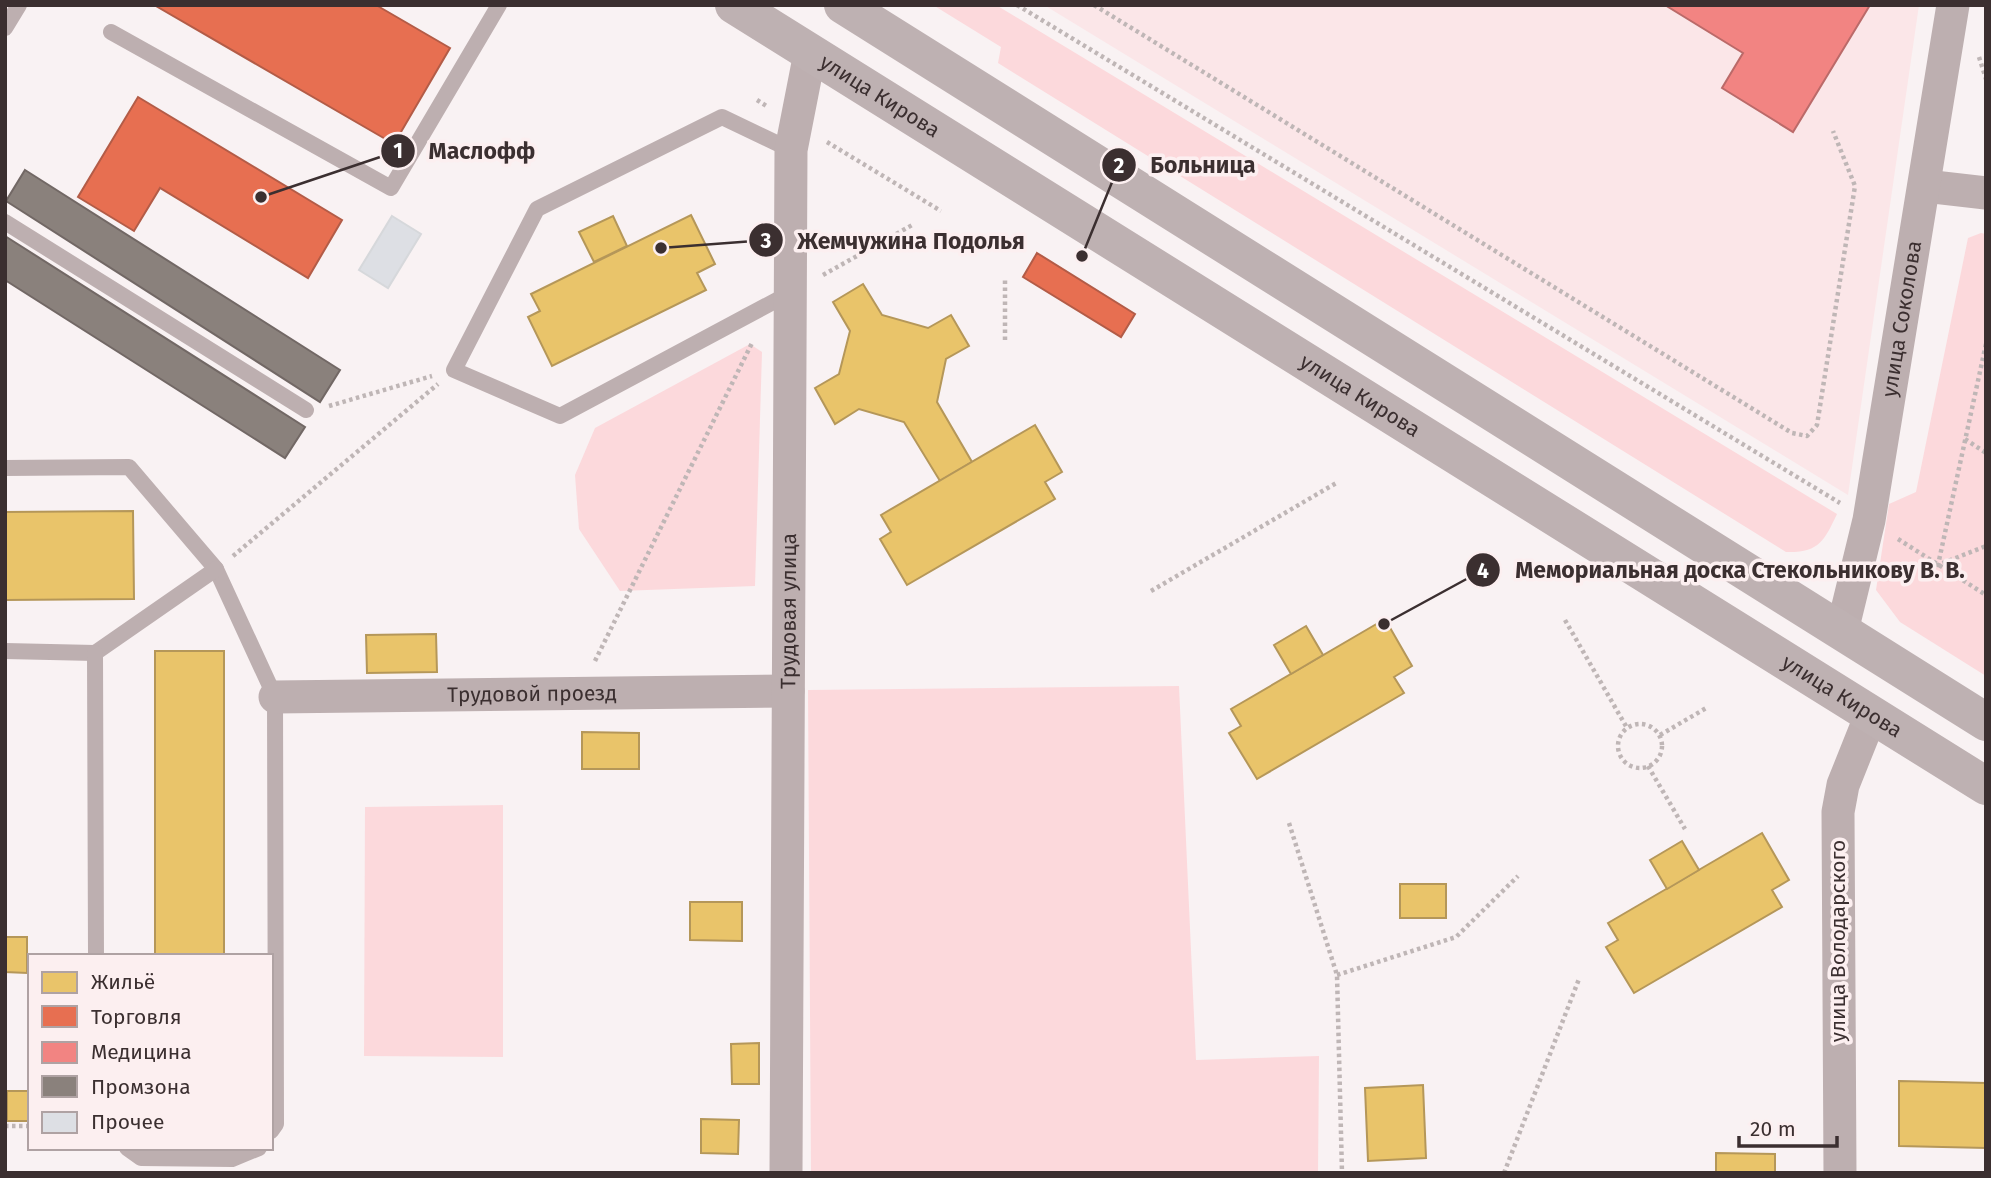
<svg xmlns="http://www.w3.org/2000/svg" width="1991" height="1178" font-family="'Fira Sans',sans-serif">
  <rect width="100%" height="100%" fill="#f9f2f3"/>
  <path fill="#fbe6e8" d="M1044,5h875l-71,490z"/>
  <g fill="#fcd9dc">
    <path d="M933,5h63l841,509c-13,27 -18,39 -51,38l-788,-489 3,-16z"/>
    <path d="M1981,233l5,1v442l-86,-54 -24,-32 13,-86 27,-12 52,-254z"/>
    <path d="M750,344l12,8 -7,234 -135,5 -41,-62 -4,-54 20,-47z"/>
    <path d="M1179,686l17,374 123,-4 -1,117h-507l-3,-483z"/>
    <path d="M503,805v252l-139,-1 1,-249z"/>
  </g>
  <g fill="#e9c46a" stroke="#b59759" stroke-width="2">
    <path d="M691,215l24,49 -18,9 9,17 -154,76 -24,-49 12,-6 -9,-17z"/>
    <path d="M613,216l14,30 -33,16 -15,-30z"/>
    <path d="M863,284l19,31 46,13 23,-13 18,31 -23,13 -9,43 35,60 -32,19 -36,-59 -45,-13 -24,15 -20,-36 24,-14 11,-43 -17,-29z"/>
    <path d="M1035,425l27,47 -17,10 10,17 -148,86 -27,-46 11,-7 -10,-17z"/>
    <path d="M133,511l1,88 -129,1v-88z"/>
    <path d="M1385,619l27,47 -18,11 10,16 -147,86 -28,-46 12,-7 -10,-17z"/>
    <path d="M1306,626l17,29 -32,19 -17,-29z"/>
    <path d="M436,634l1,38 -70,1 -1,-38z"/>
    <rect x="155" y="651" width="69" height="305"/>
    <path d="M582,732l57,1v36h-57z"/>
    <path d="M1762,833l27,47 -17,10 10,17 -148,86 -28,-46 12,-7 -10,-17z"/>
    <path d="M1682,841l17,29 -32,19 -17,-29z"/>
    <rect x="1400" y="884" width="46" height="34"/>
    <path d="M690,902h52v39l-52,-1z"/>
    <path d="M5,937h22v36l-22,-1z"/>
    <path d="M759,1043v41h-27l-1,-40z"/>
    <path d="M1899,1081l87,2v65l-87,-2z"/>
    <path d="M1423,1085l3,73 -58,3 -3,-73z"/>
    <rect x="7" y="1091" width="23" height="30"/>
    <path d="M701,1119l38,1 -1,34 -37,-1z"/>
    <path d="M1716,1153l59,1v19h-59z"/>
  </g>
  <g fill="#e76f51" stroke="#b35c47" stroke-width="2">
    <path d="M376,5l74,43 -56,96 -238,-138z"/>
    <path d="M138,97l204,123 -34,58 -148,-90 -26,43 -56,-34z"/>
    <path d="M1037,253l98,61 -14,23 -98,-60z"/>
  </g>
  <path fill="#f28482" stroke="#bb6a69" stroke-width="2" d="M1665,5h205l-77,127 -71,-44 21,-35z"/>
  <g fill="#8a817c" stroke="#726865" stroke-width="2">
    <path d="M25,170l315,200 -20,32 -314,-201z"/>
    <path d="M5,236l300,191 -20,31 -280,-178z"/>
  </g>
  <path fill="#dddfe4" stroke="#d6d8db" stroke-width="2" d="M392,216l29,18 -33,54 -29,-18z"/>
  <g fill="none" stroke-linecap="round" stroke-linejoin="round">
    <g stroke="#bfb6b6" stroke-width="4.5" stroke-dasharray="3.5 3.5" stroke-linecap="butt">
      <path d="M1017,5l823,498"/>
      <path d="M1094,5l698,428 15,3 10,-11 38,-239 -22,-55"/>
      <path d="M1979,57l7,22"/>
      <path d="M757,100l11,7"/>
      <path d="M827,142l114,69"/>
      <path d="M823,275l91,-51"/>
      <path d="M1005,340v-61"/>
      <path d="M1986,344l-48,221 48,-19"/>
      <path d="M329,406l103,-30"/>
      <path d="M1965,439l21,14"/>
      <path d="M1898,539l88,56"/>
      <path d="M233,556l205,-172"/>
      <path d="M1151,591l187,-109"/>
      <path d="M1565,620l62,108"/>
      <path d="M595,661l157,-318"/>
      <circle cx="1640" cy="746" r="22"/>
      <path d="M1660,735l48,-28"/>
      <path d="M1648,766l37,63"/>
      <path d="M1289,823l48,152 5,198"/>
      <path d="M1337,975l119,-38 62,-61"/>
      <path d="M5,1126h25"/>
      <path d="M1504,1173l75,-194"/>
    </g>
    <g stroke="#bdafb0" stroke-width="16">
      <path d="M5,28l14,-23"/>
      <path d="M111,32l280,156 108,-183"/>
      <path d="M5,222l301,188"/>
      <path d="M790,293l-230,123 -106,-46 83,-161 185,-92 69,33"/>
      <path d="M5,468l124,-1 87,102 59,128 1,427 -5,7"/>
      <path d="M5,651l90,2 121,-84"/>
      <path d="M95,653l1,303"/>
      <path d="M127,1148l14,10 91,1 27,-11"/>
    </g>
    <g stroke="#bdafb0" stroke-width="33">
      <path d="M1925,186l61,7"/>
      <path id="s1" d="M1842,631l27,-111 84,-515"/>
      <path id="s2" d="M275,697l513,-6"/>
      <path id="s3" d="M786,1173l5,-1023 19,-97"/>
      <path d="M1840,1173l-2,-361 5,-27 28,-70"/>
    </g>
    <g stroke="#beb1b2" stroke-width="38">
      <path id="s4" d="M734,5l1252,781"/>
      <path d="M843,5l1143,717"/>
    </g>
  </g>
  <g text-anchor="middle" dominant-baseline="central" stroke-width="7" stroke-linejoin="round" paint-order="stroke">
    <g font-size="21" fill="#3b2f30" stroke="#fceff0">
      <text stroke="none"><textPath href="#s4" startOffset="172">улица Кирова</textPath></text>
      <text stroke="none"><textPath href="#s1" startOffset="318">улица Соколова</textPath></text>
      <text stroke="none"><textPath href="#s4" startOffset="738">улица Кирова</textPath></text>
      <text stroke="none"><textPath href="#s3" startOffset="562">Трудовая улица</textPath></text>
      <text stroke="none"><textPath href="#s2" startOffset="257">Трудовой проезд</textPath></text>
      <text stroke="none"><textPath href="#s4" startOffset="1306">улица Кирова</textPath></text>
      <text transform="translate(1838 941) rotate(-90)">улица Володарского</text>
    </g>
  </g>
  <path fill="none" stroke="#3b2f30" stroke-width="2.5" d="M261 197L398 151M1082 256L1119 165M661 248L766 240M1384 624L1483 570"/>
  <g fill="#3b2f30" stroke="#fceff0" stroke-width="2.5">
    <circle cx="261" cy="197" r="7"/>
    <circle cx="1082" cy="256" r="7"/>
    <circle cx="661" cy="248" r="7"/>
    <circle cx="1384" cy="624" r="7"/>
    <circle cx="398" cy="151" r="18"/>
    <circle cx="1119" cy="165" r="18"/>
    <circle cx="766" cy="240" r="18"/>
    <circle cx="1483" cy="570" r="18"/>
  </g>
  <g font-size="21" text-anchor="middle" font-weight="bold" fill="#fff">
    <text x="398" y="158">1</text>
    <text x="1119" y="173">2</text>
    <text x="766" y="248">3</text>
    <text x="1483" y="578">4</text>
  </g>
  <g font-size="23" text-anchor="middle" font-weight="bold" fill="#3b2f30" stroke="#fceff0" stroke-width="7" stroke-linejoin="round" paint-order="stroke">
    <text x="482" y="159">Маслофф</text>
    <text x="1203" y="173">Больница</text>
    <text x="911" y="249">Жемчужина Подолья</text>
    <text x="1740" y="578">Мемориальная доска Стекольникову В. В.</text>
  </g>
  <rect width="1991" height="1178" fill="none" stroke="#3b2f30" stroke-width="14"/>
  <rect x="28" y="954" width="245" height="196" fill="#fceff0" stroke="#afa2a3" stroke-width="2"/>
  <rect x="42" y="972" width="35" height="21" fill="#e9c46a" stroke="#afa2a3" stroke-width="2"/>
  <text x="91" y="989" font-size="21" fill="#3b2f30">Жильё</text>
  <rect x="42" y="1006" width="35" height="21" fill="#e76f51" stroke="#afa2a3" stroke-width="2"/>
  <text x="91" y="1024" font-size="21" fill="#3b2f30">Торговля</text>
  <rect x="42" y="1042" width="35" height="21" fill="#f28482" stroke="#afa2a3" stroke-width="2"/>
  <text x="91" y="1059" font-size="21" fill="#3b2f30">Медицина</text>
  <rect x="42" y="1076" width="35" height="21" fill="#8a817c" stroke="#afa2a3" stroke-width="2"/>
  <text x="91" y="1094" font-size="21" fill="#3b2f30">Промзона</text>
  <rect x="42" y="1112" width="35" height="21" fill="#dddfe4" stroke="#afa2a3" stroke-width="2"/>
  <text x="91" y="1129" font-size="21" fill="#3b2f30">Прочее</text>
  <path d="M1739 1136v10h98v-10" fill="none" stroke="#3b2f30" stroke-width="3.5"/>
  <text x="1750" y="1136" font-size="21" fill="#3b2f30" stroke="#fceff0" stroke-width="5" paint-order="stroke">20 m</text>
</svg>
